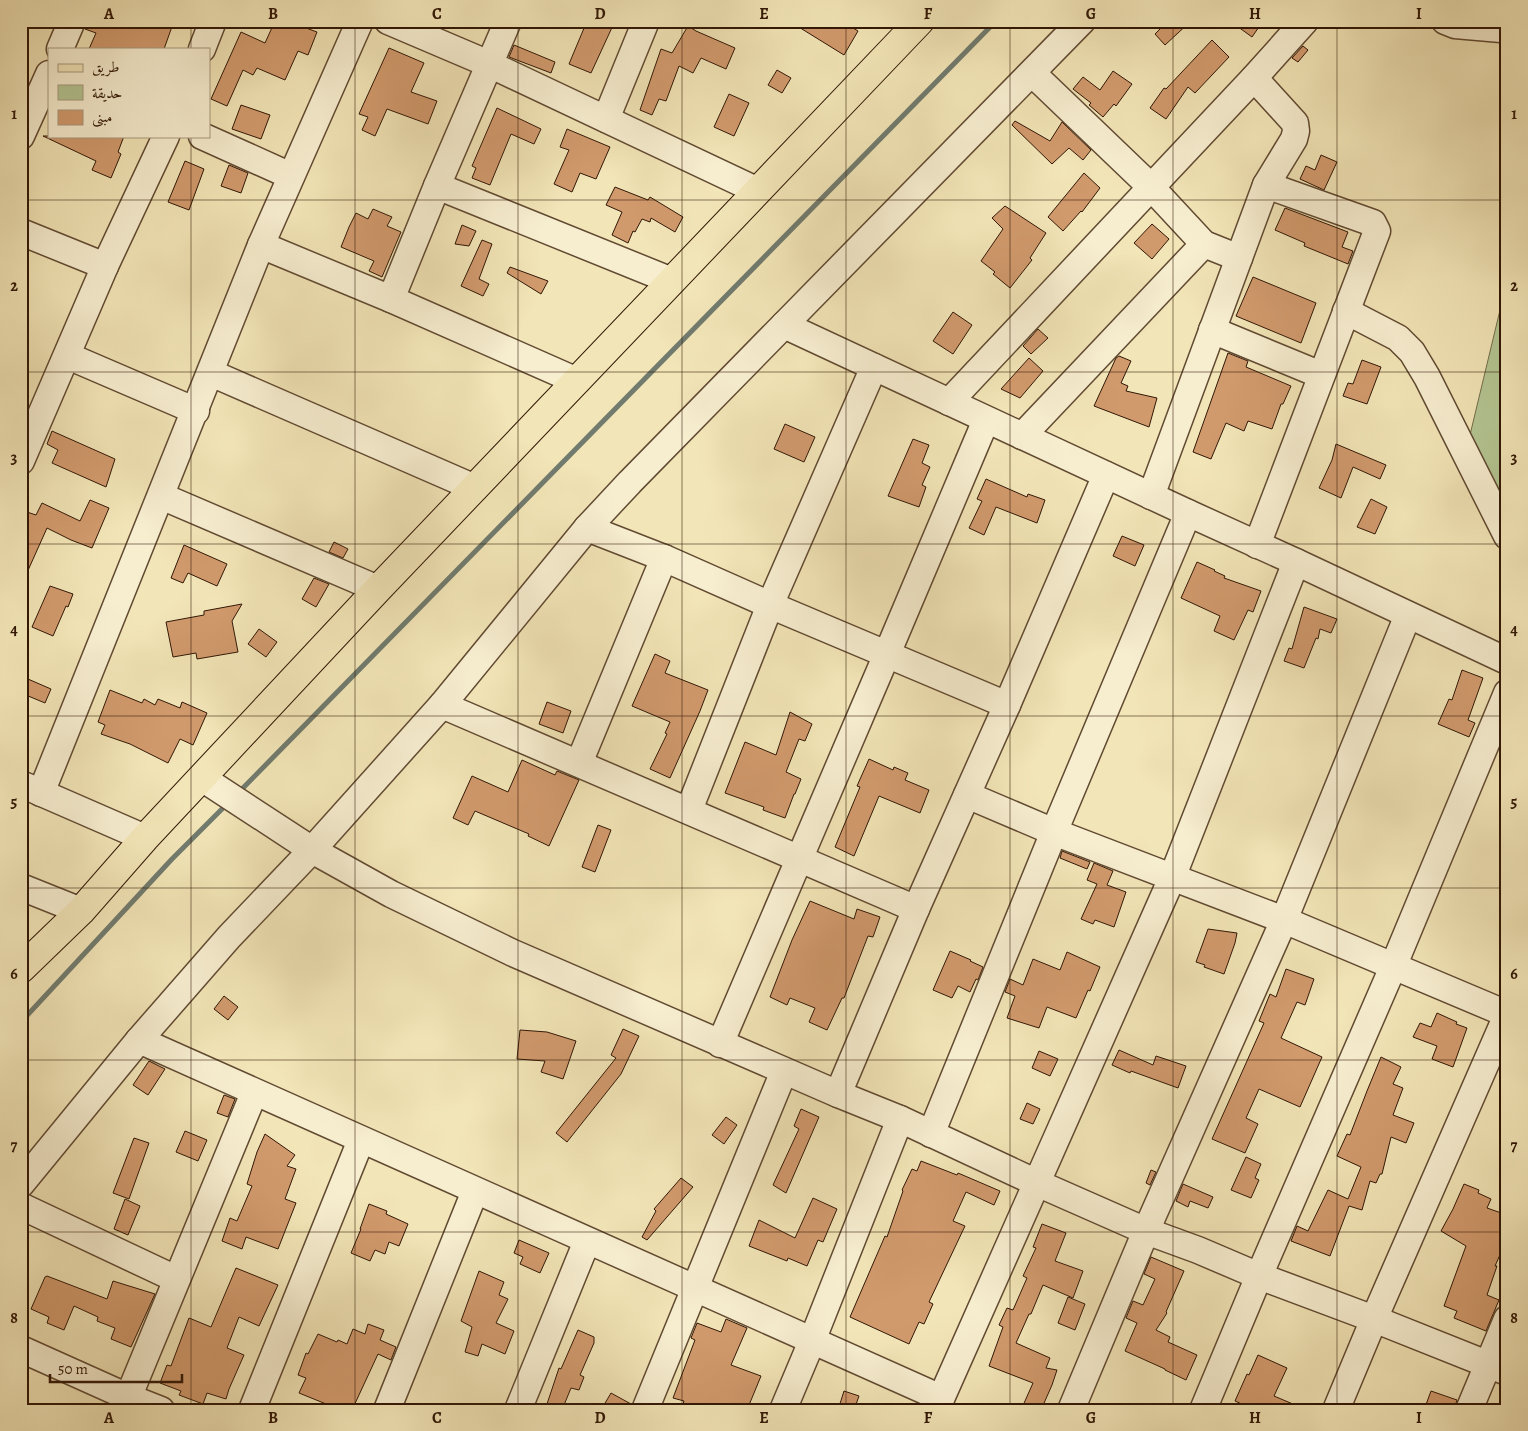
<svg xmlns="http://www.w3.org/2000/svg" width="1528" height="1431" font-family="Alegreya,Amiri,serif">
  <rect width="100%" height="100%" fill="#f2e5b7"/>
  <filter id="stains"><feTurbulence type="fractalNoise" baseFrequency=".004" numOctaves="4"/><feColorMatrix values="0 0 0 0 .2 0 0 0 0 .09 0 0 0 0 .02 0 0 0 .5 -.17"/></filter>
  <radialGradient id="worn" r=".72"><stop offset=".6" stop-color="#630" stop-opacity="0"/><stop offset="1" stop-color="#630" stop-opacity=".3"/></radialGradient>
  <path fill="#b4c693" stroke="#726e4c" d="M1507,281v234l-38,-76z"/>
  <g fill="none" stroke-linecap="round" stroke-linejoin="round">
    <g stroke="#717b6e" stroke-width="5">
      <path d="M243,788l753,-767"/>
      <path d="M21,1022l151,-163 50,-50"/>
    </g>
  </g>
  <g fill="#d19a6d" stroke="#311706">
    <path d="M87,21h87l-10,28h-75l7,-16 -11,-4z"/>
    <path d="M275,21h12l30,11 -9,23 -10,-4 -13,29 -28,-12 -4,7 -10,-5 -16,36 -16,-7 30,-67 24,11z"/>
    <path d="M587,21h28l-24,52 -22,-9z"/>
    <path d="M789,21h53l16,10 -14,24z"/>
    <path d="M1168,21h23l-26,24 -10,-11z"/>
    <path d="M1230,21h33l-11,16z"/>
    <path d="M688,26l8,5 39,17 -9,21 -25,-11 -8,15 -14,-7 -13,35 -7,-2 -7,16 -12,-5 21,-61 11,4z"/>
    <path d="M1212,40l17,17 -34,36 -7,-6 -22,32 -16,-11 14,-20 2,1z"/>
    <path d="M514,45l41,17 -4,11 -42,-16z"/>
    <path d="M1303,46l5,4 -10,12 -6,-4z"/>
    <path d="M389,48l35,15 -13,29 26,9 -9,23 -41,-15 -12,27 -13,-6 6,-13 -9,-3z"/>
    <path d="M777,70l14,8 -9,15 -14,-8z"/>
    <path d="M1113,71l19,13 -16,22 -2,-2 -11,13 -14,-12 2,-2 -18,-14 10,-12 17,13z"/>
    <path d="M729,94l20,9 -15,33 -20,-9z"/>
    <path d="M241,105l29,10 -9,24 -29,-10z"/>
    <path d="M497,108l44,21 -7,15 -23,-10 -21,51 -18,-7 4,-10 -4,-2z"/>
    <path d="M1015,121l35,20 12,-19 29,28 -8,10 -14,-12 -17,16 -40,-39z"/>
    <path d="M567,129l43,18 -14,32 -16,-6 -8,19 -18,-8 15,-34 -9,-3z"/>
    <path d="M43,136h81l-6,16 3,2 -10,24 -19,-8 4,-9z"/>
    <path d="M1321,155l16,7 -13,28 -24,-11 6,-13 9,4z"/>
    <path d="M185,161l19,8 -15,41 -21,-8z"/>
    <path d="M229,165l19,8 -7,20 -20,-7z"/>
    <path d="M1084,173l16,15 -18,24 -1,-1 -18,20 -15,-14z"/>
    <path d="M615,187l33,13 2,-3 33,20 -8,15 -24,-14 -1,4 -8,-3 -7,13 -2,-1 -5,12 -16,-8 10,-23 -16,-7z"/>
    <path d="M1005,206l41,27 -16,25 2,2 -22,28 -17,-14 2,-2 -14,-11 22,-32 -11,-11z"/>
    <path d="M1285,208l63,24 -6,15 11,4 -5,13 -44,-18 1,-3 -30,-13z"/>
    <path d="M373,209l19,8 -5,9 14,6 -19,45 -13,-6 5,-10 -33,-14 8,-20 7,-14 12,6z"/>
    <path d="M1152,224l17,15 -17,20 -18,-16z"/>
    <path d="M462,225l14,6 -7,15 -14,-2z"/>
    <path d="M482,240l10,4 -13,35 10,5 -6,12 -22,-10z"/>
    <path d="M510,267l38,14 -7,13 -34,-21z"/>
    <path d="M1253,277l63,26 -15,40 -65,-27z"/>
    <path d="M953,312l19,13 -19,29 -20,-13z"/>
    <path d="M1038,329l10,9 -17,16 -8,-8z"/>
    <path d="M1228,353l20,8 -2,6 45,19 -8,18h-2l-9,25 -24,-8 -4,10 -18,-8 -15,36 -18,-7z"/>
    <path d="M1119,356l12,5 -10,22 7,3 -2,5 31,7 -8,29 -55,-21 22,-48z"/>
    <path d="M1029,358l14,13 -23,27 -19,-9z"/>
    <path d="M1362,360l19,7 -14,37 -24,-8 5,-13 5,1z"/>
    <path d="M785,424l30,13 -11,25 -30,-13z"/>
    <path d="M52,431l63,28 -9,28 -54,-24 6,-13 -11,-6z"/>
    <path d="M913,439l16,6 -7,18 8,4 -8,18 4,2 -7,20 -31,-11z"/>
    <path d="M1336,444l50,21 -6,14 -27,-12 -12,31 -22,-10 13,-28z"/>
    <path d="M986,479l41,18 1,-3 17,6 -8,23 -41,-16 -12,28 -15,-7 13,-27 -5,-2z"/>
    <path d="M1371,499l16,8 -12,27 -18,-7z"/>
    <path d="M90,500l19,8 -17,40 -21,-8 -24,-12 -26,58v-43l4,-7 -4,-3v-23l15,5 6,-12 38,18z"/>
    <path d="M1122,536l22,9 -9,21 -22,-10z"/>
    <path d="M334,542l14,7 -5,9 -14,-6z"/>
    <path d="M184,545l43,19 -10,22 -29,-13 -5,10 -12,-5z"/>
    <path d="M1197,562l18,8 -1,1 11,5 -1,2 37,13 -8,21 -5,-2 -14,30 -20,-9 6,-15 -39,-18z"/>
    <path d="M314,578l15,6 -13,23 -14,-8z"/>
    <path d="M50,586l23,8 -5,13 -2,-1 -13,30 -21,-9z"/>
    <path d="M242,604l-10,17 6,31 -41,7 -1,-6 -23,4 -7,-35 38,-7v-4z"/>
    <path d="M1304,607l33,12 -6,14 -11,-4 -2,10 -2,-1 -12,30 -20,-7 5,-13 3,1z"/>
    <path d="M259,629l18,13 -11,15 -18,-13z"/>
    <path d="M655,654l15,7 -5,12 43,17 -8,21 -30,67 -20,-9 17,-35 -2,-1 5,-11 -38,-16z"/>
    <path d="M1462,670l21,8 -15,42 7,3 -6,14 -31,-13 11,-25 3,1z"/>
    <path d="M21,676l30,13 -6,14 -24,-10z"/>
    <path d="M110,690l32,13 2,-4 11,6 3,-6 22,9 2,-6 25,11 -14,32 -13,-6 -12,24 -38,-19 -29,-10 4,-9 -7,-3z"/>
    <path d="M547,702l24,9 -8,22 -24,-9z"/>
    <path d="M790,712l22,12 -7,17 -6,-2 -13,33 15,7 -6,15h-1l-9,24 -22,-8 1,-3 -39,-14 20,-51 31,13z"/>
    <path d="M869,759l24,11 1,-3 14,6 -3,7 24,10 -9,23 -41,-17 -25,60 -19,-9 25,-60 -3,-1z"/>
    <path d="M522,760l33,15 2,-4 22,9 -30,66 -21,-10 1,-2 -54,-23 -7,14 -15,-7 19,-42 36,16z"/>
    <path d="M598,825l13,5 -16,42 -13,-5z"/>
    <path d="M1062,851l28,11 -3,7 -27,-11z"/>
    <path d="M1094,863l19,8 -6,14 19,7 -12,35 -19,-7 -2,4 -12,-5 16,-35 -10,-4z"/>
    <path d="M810,901l44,18 3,-10 23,8 -7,20 -5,-1 -24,62h-2l-15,32 -18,-8 6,-14 -25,-10 -3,7 -17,-8 22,-57z"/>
    <path d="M1208,929l29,4 -2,10 -11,31 -20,-7 1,-2 -9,-3z"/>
    <path d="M950,951l21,9 -1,1 13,6 -5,13 -2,-1 -6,13 -12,-6 -6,12 -19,-8z"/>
    <path d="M1067,952l33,15 -10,24 -2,-1 -12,28 -29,-11 -8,21 -32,-10 8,-22 -10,-4 5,-13 13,6 10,-26 27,11z"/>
    <path d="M1286,969l28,10 -9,26 -8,-3 -16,36 41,19 -22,50 -41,-18 -13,29 12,6 -13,29 -33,-14 52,-116 -5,-2 11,-27 6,3z"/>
    <path d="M224,996l14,11 -10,13 -14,-11z"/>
    <path d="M1437,1013l20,9 -1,2 11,4 -14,39 -21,-8 5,-13 -24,-9 7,-14 11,4z"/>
    <path d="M623,1029l16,7 -18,38 -54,68 -11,-9 60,-75 -5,-3z"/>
    <path d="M520,1030l27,2 29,9 -13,38 -22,-7 4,-11 -28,-2z"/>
    <path d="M1119,1050l34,15 3,-9 30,10 -8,22 -47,-17 -1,2 -18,-8z"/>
    <path d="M1039,1051l19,8 -8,17 -18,-8z"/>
    <path d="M1381,1057l20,10 -8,17 10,4 -10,27 21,8 -8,20 -15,-6 -9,37h-2l-4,9 -6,-2 -8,29 -13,-4 -19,50 -39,-15 6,-15 11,5 20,-41 20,9 13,-32 -24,-11 10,-22 3,1 17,-44z"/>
    <path d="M149,1061l16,8 -17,26 -15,-10z"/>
    <path d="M224,1095l11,4 -7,18 -11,-4z"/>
    <path d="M1027,1103l13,6 -7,15 -13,-5z"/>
    <path d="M801,1109l18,8 -33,76 -13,-8 26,-56 -5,-3z"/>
    <path d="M726,1117l11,8 -13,19 -12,-9z"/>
    <path d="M185,1131l22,9 -9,21 -22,-9z"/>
    <path d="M265,1134l30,21 -8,11 9,3 -11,30 11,4 -18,46 -32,-12 -4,12 -20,-8 8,-23 7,3 15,-35 -5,-2 10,-32z"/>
    <path d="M134,1138l15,5 -20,56 -16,-6z"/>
    <path d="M1246,1157l15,7 -6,14 4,2 -8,18 -20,-8z"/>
    <path d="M921,1161l36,14 1,-2 42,18 -6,14 -28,-13 -13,29 12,5 -36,76 4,2 -9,20 -5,-2 -10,22 -59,-27 35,-81 2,1 16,-46 -1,-1 10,-21 5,2z"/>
    <path d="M1151,1170l5,2 -6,13 -4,-2z"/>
    <path d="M681,1178l12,9 -46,53 -5,-3 14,-26 -2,-2z"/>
    <path d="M1183,1184l30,13 -5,11 -18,-7 -2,6 -12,-6z"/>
    <path d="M1464,1184l15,6 -1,3 13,6 -4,9 20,7v24l-12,27h2l-10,29 12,5 -13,31 -32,-13 3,-7 -13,-5 22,-60 -25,-15 12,-22z"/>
    <path d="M813,1198l24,11 -14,33 -5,-2 -11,26 -19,-8 -1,3 -38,-15 10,-26 36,18z"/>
    <path d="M125,1199l15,7 -12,29 -14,-6z"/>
    <path d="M369,1204l18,7 -1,3 22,10 -9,22 -10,-4 -4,12 -10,-4 -5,11 -19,-8 10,-24h-1z"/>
    <path d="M1042,1224l24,9 -11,28 28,10 -10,27 -30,-13 -12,29h-2l-13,29 34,15 -4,10 11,2 -5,15 -11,25h-20l12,-27 -44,-17 14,-39 -4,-2 8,-17 6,2 14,-32 -4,-2 13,-28 -3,-1z"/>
    <path d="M519,1240l30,13 -9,20 -20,-9 3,-7 -9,-4z"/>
    <path d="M1151,1257l33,14 -18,41 1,1 -11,17 14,7 -2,5 29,13 -11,25 -21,-10v-1l-40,-18 12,-28 -11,-5 7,-17 10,4 12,-26 -11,-5z"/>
    <path d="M236,1268l42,17 -19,41 -20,-9 -12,31 17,7 -15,34 -3,10 -19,-6 -4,11 -24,-9 2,-4 -21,-8 7,-18 4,1 18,-48 22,9z"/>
    <path d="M479,1271l25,11 -5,13 9,4 -12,24 18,8 -9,23 -23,-10 -4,12 -13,-4 7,-25 -11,-6z"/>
    <path d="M47,1276l60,23 6,-18 42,13 -24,53 -20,-8 4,-11 -18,-7 1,-4 -24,-11 -10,24 -17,-7 2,-6 -18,-8 14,-32z"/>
    <path d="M1068,1297l17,7 -10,26 -17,-7z"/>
    <path d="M726,1319l21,9 -16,37 30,11 -14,34h-66l3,-9 -11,-3 22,-58 -4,-2 6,-15 24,9z"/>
    <path d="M368,1324l16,6 -4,10 16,7 -5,13 -13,-6 -26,56h-22l1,-4 -32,-13 7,-15 -8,-3 8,-22 2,1 10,-20 19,8 1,-2 9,4 6,-15 12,5z"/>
    <path d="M578,1330l16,7v6l-14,32 4,2 -5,13 -8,-2 -9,22h-17l14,-42 2,1z"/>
    <path d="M1258,1355l29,13 -13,28 33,14h-52l-20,-9 12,-27 2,1z"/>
    <path d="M844,1391l15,5 -5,14h-16z"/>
    <path d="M1431,1391l26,9 -3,10h-30z"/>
    <path d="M611,1393l20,11 -1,6h-29z"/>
  </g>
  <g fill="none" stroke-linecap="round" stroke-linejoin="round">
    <g stroke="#614a32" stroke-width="29">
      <g id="minor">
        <path d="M388,21l101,43 269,127"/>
        <path d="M1445,21l10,4 46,4 6,-1"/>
        <path d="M60,49l12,-28"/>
        <path d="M202,49l11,-28"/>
        <path d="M1032,73l119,114 53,57 35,14"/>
        <path d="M606,119l40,-98"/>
        <path d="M21,136l28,-62"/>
        <path d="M202,136l89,40"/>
        <path d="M437,186l235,95"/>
        <path d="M21,232l84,34"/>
        <path d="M261,245l130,54 186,82"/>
        <path d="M391,299l46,-113 71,-165"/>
        <path d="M1346,311l52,27 14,14 15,25 80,159"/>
        <path d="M784,325l404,188 108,49 211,99"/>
        <path d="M1212,330l109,45"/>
        <path d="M68,356l128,55"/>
        <path d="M211,373l264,115"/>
        <path d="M949,402l305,-324 51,-57"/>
        <path d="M1022,436l182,-192"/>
        <path d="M21,461l84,-195 61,-130"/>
        <path d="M161,496l217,93"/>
        <path d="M1151,496l115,-311 28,-46 2,-8 -1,-8 -41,-45"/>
        <path d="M587,528l77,30 106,47 237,100"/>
        <path d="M1257,545l120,-314 -4,-8 -107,-38"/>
        <path d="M442,705l474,204"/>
        <path d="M579,763l85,-205"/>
        <path d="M202,778l110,72 79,44 122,59 325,141 62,25 137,64 109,48 52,19 61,26 115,43 133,53"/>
        <path d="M21,784l124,54"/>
        <path d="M41,793l220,-548 99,-224"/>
        <path d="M967,795l87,37 230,88 223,94"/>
        <path d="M689,810l81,-205 104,-238"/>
        <path d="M21,887l60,24"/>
        <path d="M139,1040l802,358"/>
        <path d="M720,1044l167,-390 99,-234"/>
        <path d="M838,1094l78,-185 91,-204 99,-230"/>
        <path d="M931,1134l123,-302 134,-319"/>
        <path d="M21,1184l118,-144 90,-103 83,-87 130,-145 145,-177 43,-46 452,-461"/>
        <path d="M21,1206l155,73"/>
        <path d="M21,1349l107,48 33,13"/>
        <path d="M123,1410l131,-317"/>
        <path d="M252,1410l109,-270"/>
        <path d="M387,1410l88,-219"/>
        <path d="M518,1410l69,-169"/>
        <path d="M645,1410l139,-339"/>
        <path d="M783,1410l29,-69 88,-222"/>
        <path d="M936,1410l236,-532 124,-316"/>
        <path d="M1071,1410l75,-179 138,-311 124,-305"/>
        <path d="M1203,1410l56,-134 134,-309 114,-274"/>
        <path d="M1336,1410l38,-91 133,-304"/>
        <path d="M1469,1410l38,-91"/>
      </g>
    </g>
    <g stroke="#311706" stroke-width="30">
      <path id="major" d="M21,969l60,-58 64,-73 233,-249 542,-568"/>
    </g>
    <use href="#minor" stroke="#f7eed0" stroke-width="26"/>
    <use href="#major" stroke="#f2e5b7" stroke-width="28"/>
  </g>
  <path fill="none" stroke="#311706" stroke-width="1" stroke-opacity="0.55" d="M191,21v28M355,21v1389M518,21v1389M682,21v1389M846,21v1389M1010,21v1389M1173,21v1389M1337,21v1389M191,136v1274M21,200h1486M21,372h1486M21,544h1486M21,716h1486M21,888h1486M21,1060h1486M21,1232h1486"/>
  <rect width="1528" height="1431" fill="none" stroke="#f2e5b7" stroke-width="55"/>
  <rect x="48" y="48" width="162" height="90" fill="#f7eed0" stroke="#a8987f"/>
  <rect x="58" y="64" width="25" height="8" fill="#f2e5b7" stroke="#a8987f"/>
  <text x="92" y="72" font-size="15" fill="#311706">طريق</text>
  <rect x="58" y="85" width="25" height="15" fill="#b4c693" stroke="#a8987f"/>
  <text x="92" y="98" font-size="15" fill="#311706">حديقة</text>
  <rect x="58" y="110" width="25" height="15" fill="#d19a6d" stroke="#a8987f"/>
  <text x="92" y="122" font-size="15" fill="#311706">مبنى</text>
  <path d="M50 1374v8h132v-8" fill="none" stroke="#311706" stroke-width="2.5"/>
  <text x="58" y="1374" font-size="15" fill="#311706" stroke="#f7eed0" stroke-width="4" paint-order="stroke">50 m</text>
  <rect x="28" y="28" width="1472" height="1376" fill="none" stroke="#311706" stroke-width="2"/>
  <g font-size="16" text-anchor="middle" font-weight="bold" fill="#311706">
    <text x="109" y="19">A</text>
    <text x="273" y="19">B</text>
    <text x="437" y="19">C</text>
    <text x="600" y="19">D</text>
    <text x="764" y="19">E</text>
    <text x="928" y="19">F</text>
    <text x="1091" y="19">G</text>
    <text x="1255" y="19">H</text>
    <text x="1419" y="19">I</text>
    <text x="14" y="119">1</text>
    <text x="1514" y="119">1</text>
    <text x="14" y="291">2</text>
    <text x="1514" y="291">2</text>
    <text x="14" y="463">3</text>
    <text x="1514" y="463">3</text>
    <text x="14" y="635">4</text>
    <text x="1514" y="635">4</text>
    <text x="14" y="807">5</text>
    <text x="1514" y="807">5</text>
    <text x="14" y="979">6</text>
    <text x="1514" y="979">6</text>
    <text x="14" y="1151">7</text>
    <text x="1514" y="1151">7</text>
    <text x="14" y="1323">8</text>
    <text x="1514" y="1323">8</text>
    <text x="109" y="1423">A</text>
    <text x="273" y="1423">B</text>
    <text x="437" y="1423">C</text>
    <text x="600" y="1423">D</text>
    <text x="764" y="1423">E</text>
    <text x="928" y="1423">F</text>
    <text x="1091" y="1423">G</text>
    <text x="1255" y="1423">H</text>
    <text x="1419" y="1423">I</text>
  </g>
  <rect width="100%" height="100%" filter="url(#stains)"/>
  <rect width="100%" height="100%" fill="url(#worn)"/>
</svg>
